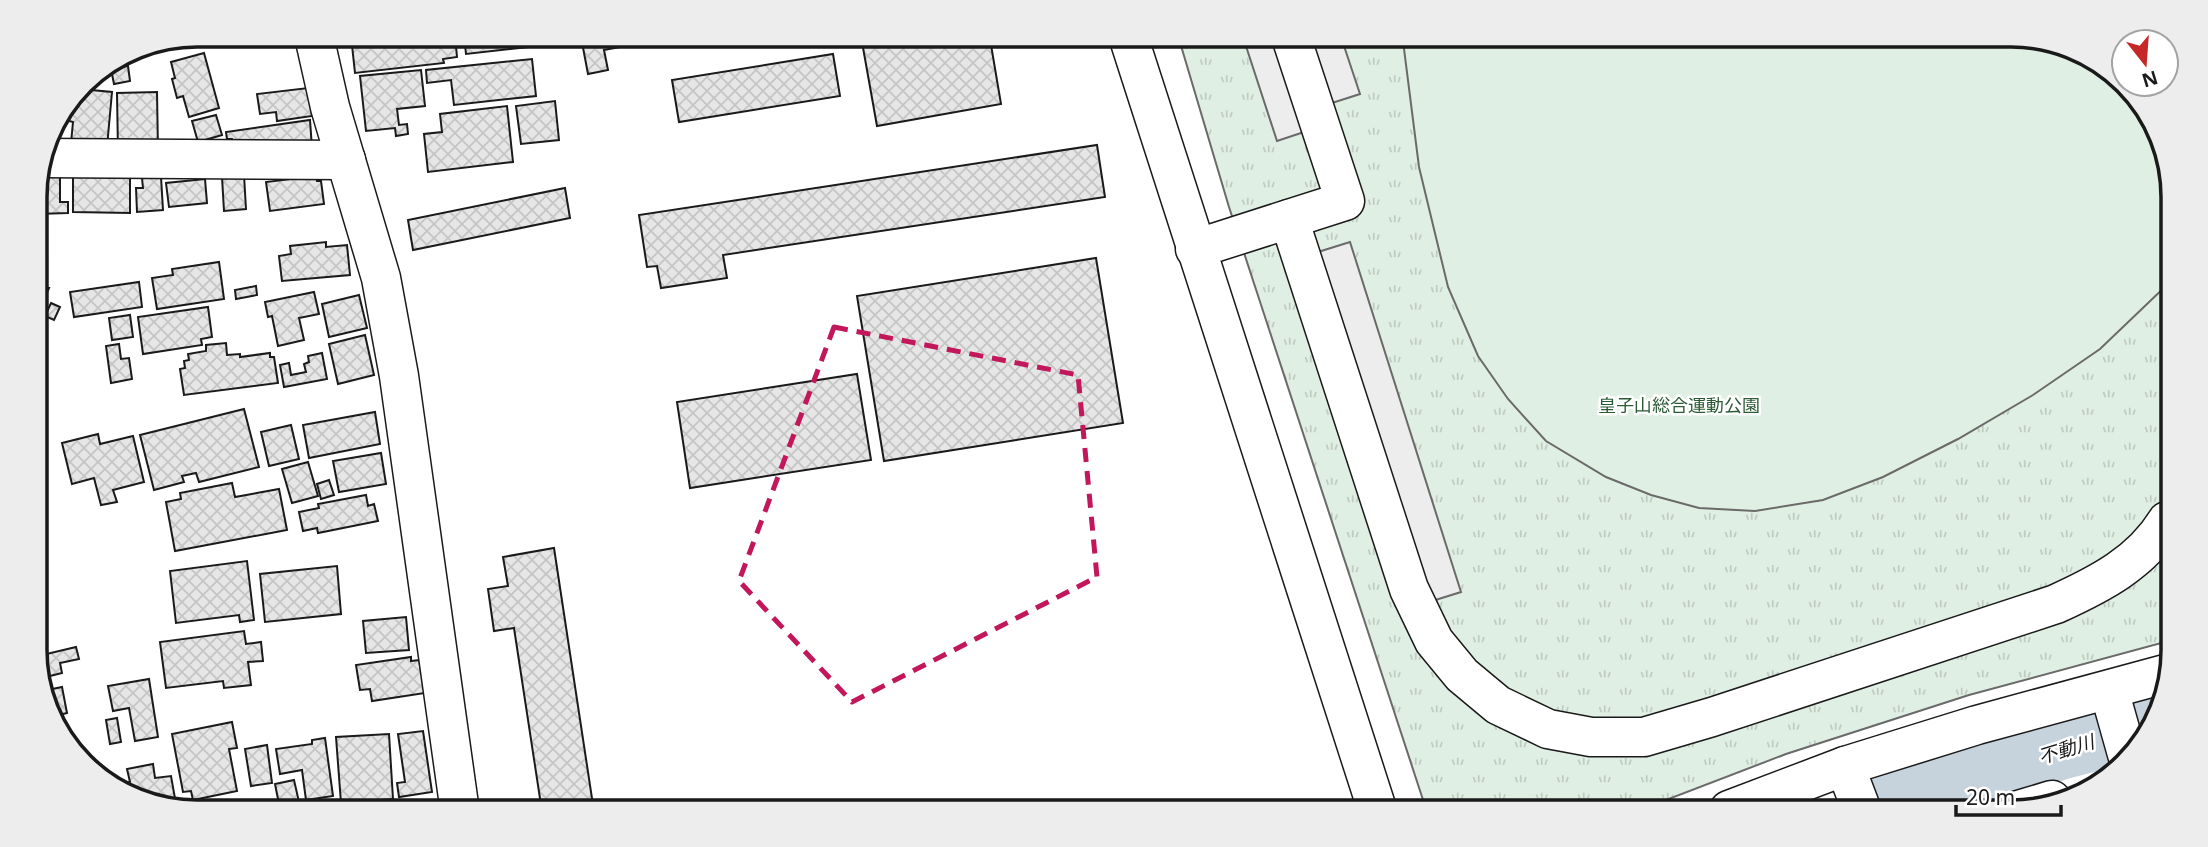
<svg xmlns="http://www.w3.org/2000/svg" width="2208" height="847" font-family="'Noto Sans','Noto Sans JP',sans-serif">
  <defs>
    <pattern id="grass-tufts" width="24" height="20" patternUnits="userSpaceOnUse" patternTransform="scale(1.75)"><rect width="24" height="20" fill="#e0efe3"/><path d="M3 7l-1-3M5 7V3M7 7l1-3M15 17l-1-3M17 17v-4M19 17l1-3" fill="none" stroke="#c0ccc2"/></pattern>
    <pattern id="building-cross-hatch" width="8" height="8" patternUnits="userSpaceOnUse" patternTransform="scale(1.75)"><rect width="8" height="8" fill="#e6e6e6"/><path d="M0 0l8 8M0 8l8-8" fill="none" stroke="#c5c5c5"/></pattern>
  </defs>
  <rect width="100%" height="100%" fill="#fff"/>
  <path fill="url(#grass-tufts)" stroke="#6a6a6a" stroke-width="2" d="M1179,39l883,5 110,132 -7,466 -196,53 -183,59 -146,56 -214,-1 -197,-602z"/>
  <path fill="#e0efe3" stroke="#6a6a6a" stroke-width="2" d="M1403,41l659,3 71,47 39,85 -2,106 -70,67 -67,46 -75,44 -75,38 -60,23 -68,11 -56,-3 -48,-13 -45,-18 -60,-36 -38,-42 -30,-43 -30,-69 -29,-120z"/>
  <g fill="#ededed" stroke="#6a6a6a" stroke-width="2">
    <path d="M1244,40h33l30,91 -30,10z"/>
    <path d="M1311,40h31l18,54 -28,9z"/>
    <path d="M1350,242l111,350 -32,10 -111,-350z"/>
  </g>
  <g fill="none" stroke-linecap="round" stroke-linejoin="round">
    <path stroke="#c6d2dc" stroke-width="63" d="M1865,811l196,-63 87,-23"/>
  </g>
  <g fill="url(#building-cross-hatch)" stroke="#1a1a1a" stroke-width="2">
    <path d="M351,36h104l2,21 -14,2 1,4 -89,10z"/>
    <path d="M464,36l72,1 1,9 -71,8z"/>
    <path d="M581,37h92l-69,13 4,20 -20,4z"/>
    <path d="M885,38l105,1 11,65 -124,22 -15,-84z"/>
    <path d="M142,46l3,6 -19,9 -2,-6z"/>
    <path d="M204,53l15,55 -30,9 -6,-21 -6,2 -5,-19 3,-1 -4,-16z"/>
    <path d="M833,54l7,42 -161,26 -7,-42z"/>
    <path d="M532,59l4,37 -82,9 -3,-25 -24,3 -1,-13z"/>
    <path d="M128,66l2,15 -16,3 -3,-15z"/>
    <path d="M421,70l4,36 -28,3 2,16 8,-1 1,10 -12,2 -1,-8 -29,3 -6,-55z"/>
    <path d="M308,88l4,28 -35,5 -1,-9 -16,2 -3,-20z"/>
    <path d="M80,89l32,3 -5,55 -36,-4 2,-21 -15,-4z"/>
    <path d="M157,92l1,59 -40,1 -1,-59z"/>
    <path d="M555,101l4,39 -38,4 -5,-38z"/>
    <path d="M507,106l6,56 -85,10 -4,-38 18,-2 -2,-18z"/>
    <path d="M216,115l6,20 -24,7 -6,-21z"/>
    <path d="M310,120l2,28 -76,3 -4,-12h-5l-1,-7z"/>
    <path d="M1097,145l8,52 -382,58 4,23 -66,10 -4,-22 -10,1 -8,-52z"/>
    <path d="M73,171h57v42l-57,-1z"/>
    <path d="M39,172h21v30h8v11l-32,1 -1,-27z"/>
    <path d="M244,175l2,34 -22,2 -2,-34z"/>
    <path d="M316,176l1,5h4l3,23 -54,7 -4,-29z"/>
    <path d="M161,177l2,33 -26,2 -1,-24h7l-1,-10z"/>
    <path d="M205,179l2,24 -38,4 -3,-24z"/>
    <path d="M565,188l5,30 -157,32 -5,-30z"/>
    <path d="M326,242v5l21,-2 3,30 -68,6 -3,-25 12,-2 -1,-8z"/>
    <path d="M1096,258l27,165 -239,38 -27,-165z"/>
    <path d="M219,262l5,37 -67,10 -5,-31 21,-3 -1,-6z"/>
    <path d="M139,282l3,25 -68,10 -4,-25z"/>
    <path d="M256,286l1,9 -21,4 -1,-9z"/>
    <path d="M36,288h13l-13,30z"/>
    <path d="M314,292l5,22 -20,4 5,22 -26,6 -6,-30 -4,1 -3,-15z"/>
    <path d="M359,295l8,33 -38,9 -7,-33z"/>
    <path d="M51,303l9,4 -6,13 -9,-4z"/>
    <path d="M208,307l4,30 -11,2 1,6 -59,9 -5,-37z"/>
    <path d="M130,315l3,22 -21,3 -3,-22z"/>
    <path d="M365,335l9,40 -36,9 -9,-40z"/>
    <path d="M226,343l1,12 13,-1v3l30,-4v4h4l4,26 -94,12 -4,-26 5,-1 -1,-7 5,-1 -1,-6 18,-3v-6z"/>
    <path d="M119,344l2,15 8,-1 3,21 -21,4 -5,-37z"/>
    <path d="M322,353l5,26 -43,8 -4,-22 9,-2 2,12 15,-3 -2,-8 5,-2 -1,-6z"/>
    <path d="M857,374l14,86 -181,28 -13,-86z"/>
    <path d="M244,409l15,58 -60,15 -3,-9 -14,3 2,6 -30,8 -14,-55z"/>
    <path d="M375,412l5,32 -71,14 -6,-33z"/>
    <path d="M291,425l8,34 -30,7 -8,-34z"/>
    <path d="M98,434l2,10 33,-8 11,46 -31,8 4,12 -16,3 -7,-27 -22,6 -10,-41z"/>
    <path d="M381,453l5,31 -47,8 -6,-31z"/>
    <path d="M308,462l10,34 -26,7 -10,-34z"/>
    <path d="M329,480l5,15 -13,4 -4,-15z"/>
    <path d="M232,483l3,14 44,-8 8,41 -112,21 -9,-49 15,-3 -1,-6z"/>
    <path d="M366,495l2,11 6,-2 4,17 -60,12 -1,-5 -14,3 -4,-19 20,-4 -1,-4z"/>
    <path d="M554,548l39,257h-52l-27,-177 -20,3 -6,-42 20,-3 -5,-29z"/>
    <path d="M247,561l7,59 -14,2 -1,-7 -63,8 -6,-52z"/>
    <path d="M337,566l4,48 -76,8 -5,-48z"/>
    <path d="M406,617l3,33 -43,3 -3,-32z"/>
    <path d="M244,631l2,13 15,-2 2,19 -15,1 3,23 -27,3 -1,-7 -57,7 -6,-46z"/>
    <path d="M76,647l3,12 -19,4 2,10 -20,5 1,7h-3l-2,-4v-25z"/>
    <path d="M411,657v4l8,-1 6,33 -53,8 -2,-12 -10,1 -4,-25z"/>
    <path d="M149,679l9,58 -23,4 -6,-33 -16,3 -5,-25z"/>
    <path d="M62,687l5,26 -12,3 -12,-25z"/>
    <path d="M117,718l4,24 -11,2 -4,-24z"/>
    <path d="M232,722l5,26 -8,1 8,42 -44,9 -2,-9 -8,1 -11,-58z"/>
    <path d="M423,731l9,61 -33,5 -2,-14 8,-1 -7,-48z"/>
    <path d="M389,734l4,65 -52,4 -5,-66z"/>
    <path d="M325,738l8,58 -27,4 -4,-30 -22,4 -4,-25 36,-5v-4z"/>
    <path d="M267,745l5,38 -21,3 -6,-37z"/>
    <path d="M153,764l2,14 16,-2 5,28 -30,-1 -29,-19 13,-2 -3,-13z"/>
    <path d="M294,780l5,22 -20,2 -4,-20z"/>
  </g>
  <g fill="none" stroke-linecap="round" stroke-linejoin="round">
    <g stroke="#1a1a1a" stroke-width="41">
      <g id="minor">
        <path d="M314,36l16,71 51,171 18,98 60,429"/>
        <path d="M1129,39l248,770"/>
        <path d="M43,158l303,2"/>
        <path d="M1289,219l120,370 25,52 28,34 36,30 50,24 43,8h53l68,-20 344,-113c44,-20 85,-41 111,-83"/>
        <path d="M1195,249l150,-48 -53,-161"/>
        <path d="M2109,690l18,64"/>
        <path d="M1845,766l17,45"/>
        <path d="M1729,810l116,-44 132,-41 188,-51"/>
        <path d="M2012,812l40,-12"/>
      </g>
    </g>
    <use href="#minor" stroke="#fff" stroke-width="38"/>
  </g>
  <path fill="none" stroke="#c2185b" stroke-width="5" stroke-dasharray="14 9" stroke-linejoin="round" d="M834,327l244,48 19,202 -245,125 -113,-121z"/>
  <g text-anchor="middle" dominant-baseline="central" stroke-width="5" stroke-linejoin="round" paint-order="stroke">
    <g font-size="18" fill="#2b5a34" stroke="#fff">
      <text x="1679" y="405">皇子山総合運動公園</text>
    </g>
    <g font-size="19" font-style="italic" fill="#1a1a1a" stroke="#fff">
      <text transform="translate(2066 749) rotate(-17)">不動川</text>
    </g>
  </g>
  <path d="M0 0H2208V847H0ZM197 47H2011A150 150 0 0 1 2161 197V650A150 150 0 0 1 2011 800H197A150 150 0 0 1 47 650V197A150 150 0 0 1 197 47Z" fill="#ededed" fill-rule="evenodd"/>
  <path fill="none" stroke="#1a1a1a" stroke-width="3.5" d="M197 47H2011A150 150 0 0 1 2161 197V650A150 150 0 0 1 2011 800H197A150 150 0 0 1 47 650V197A150 150 0 0 1 197 47Z"/>
  <g transform="translate(2145 63) rotate(163)"><circle r="33" fill="#ffffff" stroke="#a3a3a3" stroke-width="2"/>
  <path d="M0-5L12 26L0 18L-12 26Z" fill="#c62828"/>
  <text y="-10" font-size="19" font-weight="bold" text-anchor="middle" fill="#1a1a1a">N</text>
  </g>
  <path d="M1956 805v10h105v-10" fill="none" stroke="#1a1a1a" stroke-width="3.5"/>
  <text x="1966" y="805" font-size="21" fill="#1a1a1a" stroke="#ffffff" stroke-width="5" paint-order="stroke">20 m</text>
</svg>
